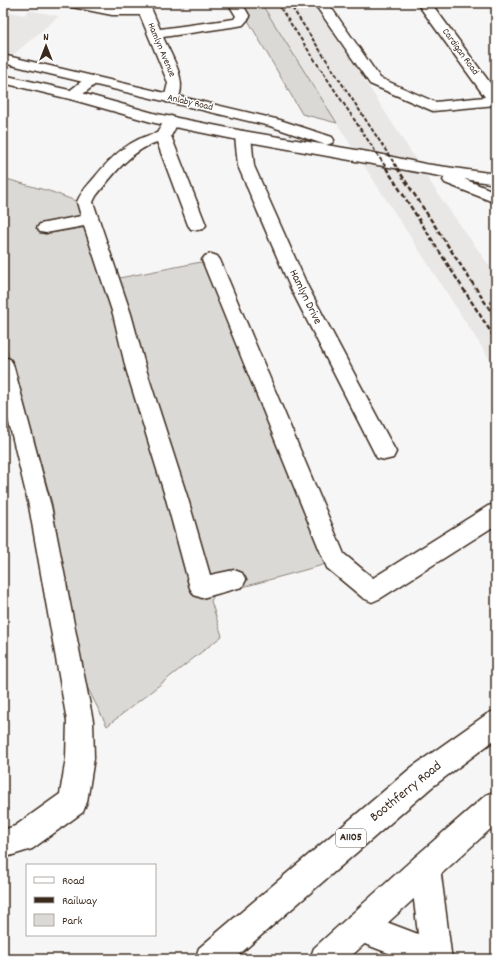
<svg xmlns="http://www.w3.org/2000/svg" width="499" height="962" font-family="Dekko,sans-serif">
  <rect width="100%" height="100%" fill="#f7f6f6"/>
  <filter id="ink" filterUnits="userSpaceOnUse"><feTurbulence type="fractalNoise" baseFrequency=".025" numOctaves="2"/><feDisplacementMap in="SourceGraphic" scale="8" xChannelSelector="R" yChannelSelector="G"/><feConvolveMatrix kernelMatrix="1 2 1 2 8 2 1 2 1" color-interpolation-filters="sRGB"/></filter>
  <g filter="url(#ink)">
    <g fill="#e9e7e6">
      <path d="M261,3h54l123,191 58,81v94l-190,-293z"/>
      <path d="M3,10l21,5 5,-5 30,6 -46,39 -10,-2z"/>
    </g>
    <g fill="#dbd9d6" stroke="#8b827a">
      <path d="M238,3h23l76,120 -35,-9z"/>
      <path d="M3,178l49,14 29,11 4,12 -44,8 3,11 45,-7 15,54 102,-20 124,302 -116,32 -3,6 11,35 -115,90 -26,-51 -29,-172 -31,-109 -18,-55z"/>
    </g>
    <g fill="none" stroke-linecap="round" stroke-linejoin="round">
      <g stroke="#3b2a1e" stroke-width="3">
        <g id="minor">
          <path d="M65,3c25,0 48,4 72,4l-2,-4h14l11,26 74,-10 2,-3 -8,-13h14l8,14 -7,8 -5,1 -75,11c8,19 27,46 13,65h-10l-2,-3 4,-16 -28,-68h-28l-45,-9z"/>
          <path d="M314,3h14l52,75 55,24 50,-5 -68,-94h14l65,88v14l-63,6 -63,-27z"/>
          <path d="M92,76l5,1 2,3 -2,3 -19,15h-10l-2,-3 2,-3 19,-15z"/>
          <path d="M171,116l5,2 3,3 -8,15 35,89 -3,4 -6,1 -6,-1 -3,-4 -31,-83c-27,9 -44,33 -61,54l-3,6 38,112 15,55 42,130 22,76 24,-5 8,3 4,7 -4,7 -40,11 -8,-3 -4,-7 -24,-89 -40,-130 -13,-55 -29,-88 -38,7 -6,-1 -3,-4 3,-4 41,-8 -4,-14c4,-10 11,-17 18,-25 17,-21 35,-38 62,-44l9,-15z"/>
          <path d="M243,131l5,2 3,3 3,30 54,121 88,165 -3,6 -8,2 -8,-2 -87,-171 -52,-121 -3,-30 3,-3z"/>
          <path d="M211,254l6,2 3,4 124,294 29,24 115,-72 8,-2v21l-115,73 -9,4 -9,-4 -36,-30 -125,-308 3,-4z"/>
          <path d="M3,357l7,2 3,5 38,142 42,215 1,37 -7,44 -4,10 -51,37 -29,9v-28l12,-4 45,-32 6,-36 1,-37 -38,-215 -26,-108z"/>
          <path d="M425,852l10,5 5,10 11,86 2,6h-49l-55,-21 -4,-11 4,-11 11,-4 58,22 -8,-67 5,-10z"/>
        </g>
      </g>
      <g stroke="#3b2a1e" stroke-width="3">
        <g id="major">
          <path d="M3,55l277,65 52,17 2,3 -2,3 -6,2 -56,-19 -267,-63z"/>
          <path d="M3,75l75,17 79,22 86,17 131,22 51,11 71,10v10l-32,-5 32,13v11l-51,-20 -2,-3 2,-3 -202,-36 -88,-18 -85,-24 -67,-16z"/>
          <path d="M496,710v29l-64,48 -198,172h-39l4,-11 213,-181 75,-53z"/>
          <path d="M496,791v33l-148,135h-38l4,-11 101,-91 71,-62z"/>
        </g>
      </g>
      <use href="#minor" fill="#fff" fill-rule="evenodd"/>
      <use href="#major" fill="#fff" fill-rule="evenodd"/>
      <g stroke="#3b2a1e" stroke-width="2" stroke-dasharray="4 2" stroke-linecap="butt">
        <path d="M277,3l110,166"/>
        <path d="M289,3l109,166"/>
      </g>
      <g stroke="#3b2a1e" stroke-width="2.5" stroke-dasharray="5 2.5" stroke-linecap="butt">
        <path d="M386,168l110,172"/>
        <path d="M397,168l99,151"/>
      </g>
    </g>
  </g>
  <g text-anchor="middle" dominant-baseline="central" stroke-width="3" stroke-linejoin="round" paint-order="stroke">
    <g font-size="10" fill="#3b2a1e" stroke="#fff">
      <text transform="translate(161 50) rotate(67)">Hamlyn Avenue</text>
      <text transform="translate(460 52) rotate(54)">Cardigan Road</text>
      <text transform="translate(190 103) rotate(13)">Anlaby Road</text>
    </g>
    <rect fill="#fff" stroke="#766a62" stroke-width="1" x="336" y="829" width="30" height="18" rx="3"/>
    <g font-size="11" font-weight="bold" fill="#3b2a1e">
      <text x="351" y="838">A1105</text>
    </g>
    <g font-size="12" fill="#3b2a1e" stroke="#fff">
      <text transform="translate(305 297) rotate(64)">Hamlyn Drive</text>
    </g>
    <g font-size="14" fill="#3b2a1e" stroke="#fff">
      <text transform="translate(406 792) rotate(-39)">Boothferry Road</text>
    </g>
  </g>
  <rect width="499" height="962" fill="none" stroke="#fff" stroke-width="16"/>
  <rect x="8" y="8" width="483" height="946" fill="none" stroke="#3b2a1e" stroke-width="1.5" filter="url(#ink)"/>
  <rect x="26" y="864" width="130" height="72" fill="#ffffff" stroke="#b1aaa5"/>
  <rect x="34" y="877" width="20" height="6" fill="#ffffff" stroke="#b1aaa5"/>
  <text x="62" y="884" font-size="12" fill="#3b2a1e">Road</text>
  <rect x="34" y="897" width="20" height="6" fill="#3b2a1e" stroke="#b1aaa5"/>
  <text x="62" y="904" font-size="12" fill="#3b2a1e">Railway</text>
  <rect x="34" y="914" width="20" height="12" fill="#dbd9d6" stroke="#b1aaa5"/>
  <text x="62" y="924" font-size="12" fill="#3b2a1e">Park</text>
  <g transform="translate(46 46)" stroke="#ffffff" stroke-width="3" paint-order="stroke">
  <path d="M0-3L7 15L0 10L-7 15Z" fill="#3b2a1e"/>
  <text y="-6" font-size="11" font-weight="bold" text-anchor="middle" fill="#3b2a1e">N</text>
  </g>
</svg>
